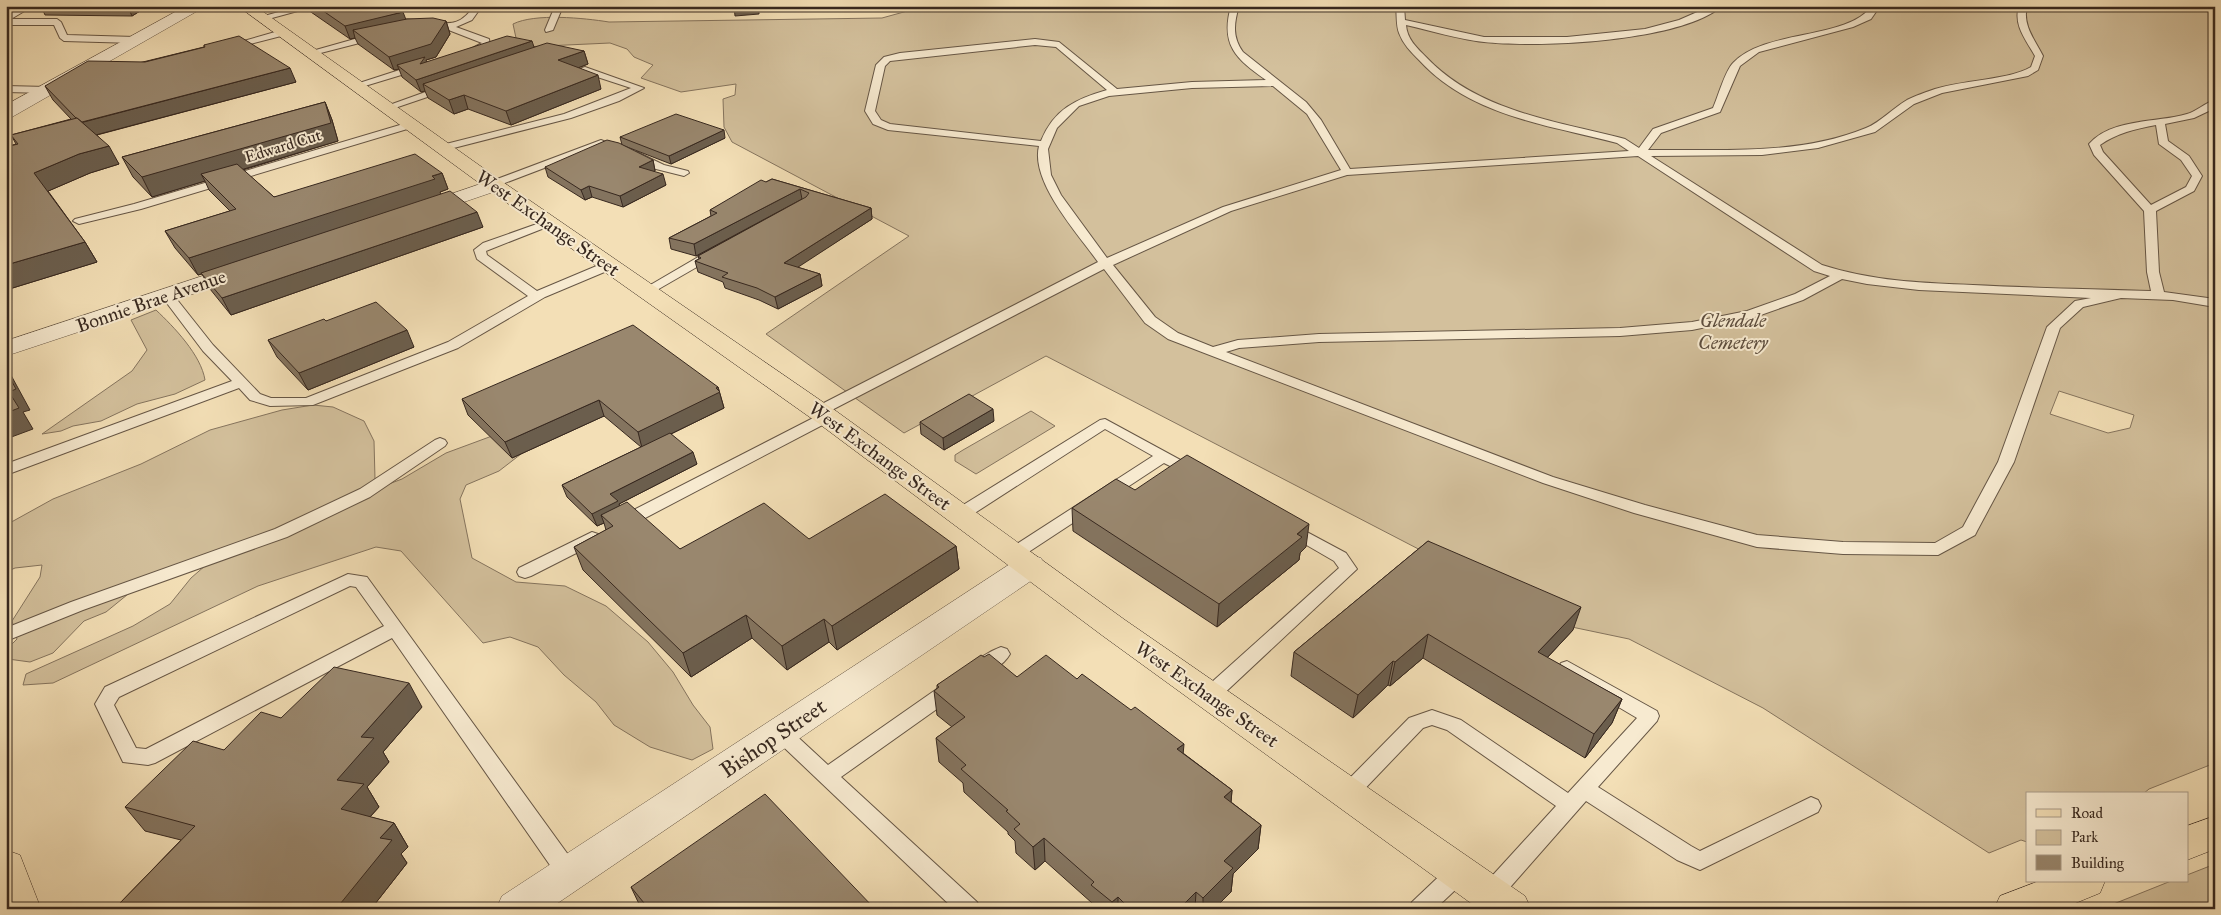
<svg xmlns="http://www.w3.org/2000/svg" width="2221" height="915" font-family="'IM FELL Great Primer',serif">
  <rect width="100%" height="100%" fill="#f3dfb6"/>
  <filter id="stains"><feTurbulence type="fractalNoise" baseFrequency=".004" numOctaves="4"/><feColorMatrix values="0 0 0 0 .2 0 0 0 0 .09 0 0 0 0 .02 0 0 0 .5 -.17"/></filter>
  <radialGradient id="worn" r=".72"><stop offset=".6" stop-color="#630" stop-opacity="0"/><stop offset="1" stop-color="#630" stop-opacity=".3"/></radialGradient>
  <g fill="#d3c09c" stroke="#85745e" fill-rule="evenodd">
    <path d="M911,6h1304v757l-66,26 -6,5h-116v48l-6,-2 -32,13 -226,-145 -134,-69 -62,-13 -521,-270 -142,77 -138,-99 143,-98 -177,-94 -8,-15 -1,-28 12,-4 1,-11 -55,8 -40,-14 12,-13 -19,-8 -7,-8 -17,-6 -87,4 -7,-9 -3,-14c22,-11 71,-6 96,-2l273,-4 29,-8zM2059,391l75,24 -4,13 -22,5 -58,-19z"/>
    <path d="M156,310c18,17 45,45 49,70l-30,14 -38,10 -36,17 -28,5 -12,5 -19,3 90,-63 15,-21 -16,-30z"/>
    <path d="M313,405l20,2 31,14 10,20 1,38 -10,14 37,-14 44,-26 46,-17 42,8 -35,27 -33,14 -6,14 12,59 44,24 49,4 41,20 42,36 25,30 20,33 17,22 3,22 -21,11 -42,-13 -36,-22 -18,-23 -32,-27 -26,-28 -28,-10 -27,6 -82,-92 -25,-4 -118,39 -205,97 -30,2 3,-11 107,-48 37,-22 21,-26 15,-13 -68,21 -32,26 -22,9 -31,32 -23,9 -22,-3 1,-12 8,-8 -5,-18 28,-44 2,-12 -27,3 -9,4v-47l47,-26 88,-35 69,-34 72,-20z"/>
    <path d="M1031,411l24,15 -79,48 -21,-13v-6l8,-5z"/>
    <path d="M2215,864v45h-114l70,-28h16v-6z"/>
  </g>
  <g fill="none" stroke-linecap="round" stroke-linejoin="round">
    <g stroke="#665645" stroke-width="2">
      <g id="lane">
        <path d="M23,6h10l-22,13h46l4,3 6,13 68,2 4,3 -4,3 -71,-2 -4,-3 -6,-13h-48v-10z"/>
        <path d="M300,6h16l-55,15 -4,-3z"/>
        <path d="M474,6h8l-10,14 -16,7 33,12 1,7 -19,8 -4,-3 15,-8 -36,-14h-18l-4,-3c14,-11 30,10 50,-20z"/>
        <path d="M555,6h8l-10,24 -7,2 -1,-2z"/>
        <path d="M1231,6h8c-5,17 -7,31 4,46l63,50 15,18 29,49 279,-18 -12,-8c-69,-18 -147,-27 -198,-83 -8,-8 -16,-16 -20,-27 -3,-8 -2,-18 -3,-27h8l1,14 79,17h83l78,-8 34,-9 32,-14h11c-42,36 -184,42 -238,36 -26,-3 -52,-11 -78,-17 1,14 11,23 20,32 51,54 129,64 199,82l14,9 14,-19 60,-21c5,-11 12,-37 20,-45 32,-34 114,-23 139,-57h8l-9,13 -18,8 -94,25 -19,14 -20,46 -59,21 -13,17c72,-1 150,6 218,-22 15,-6 27,-20 41,-28 8,-4 19,-8 28,-11 28,-9 74,-9 96,-22l4,-11c-9,-16 -22,-31 -16,-50h8c-5,19 8,34 16,50l-5,14 -10,6 -86,17 -28,11 -39,28 -57,16 -56,7 -111,1 171,109c49,16 100,18 151,20 59,3 119,4 178,6l-4,-19 -3,-61 -50,-56 -5,-11c23,-26 68,-21 98,-30 10,-3 18,-11 28,-14v8l-21,10 -29,6 3,17 21,15 13,20 -8,15 -38,20 3,61 5,20 51,7v8l-42,-7 -52,-2 -38,9 -23,21 -46,134 -37,69 -2,4 -37,20 -95,-1 -86,-7 -123,-34 -91,-30 -375,-144 -23,-16 -41,-54 -278,144 6,1 2,3 -2,3 -204,107 -6,1 -6,-1 -2,-4 2,-4 203,-104 -5,-1 -2,-3 2,-3 284,-146c-19,-27 -68,-80 -59,-116l-151,-16 -15,-6 -8,-13 11,-46 8,-8 16,-4 135,-14 24,3 58,47 75,-7 74,-2c-30,-21 -46,-35 -35,-74zM1035,45l21,2 51,43c-31,9 -53,19 -66,51l-151,-17 -9,-4 -6,-9 10,-45 5,-5zM1273,86l34,28 34,56 -118,37 -116,51 -46,-63 -10,-20 -3,-26 9,-21 22,-22 30,-10 83,-8zM2156,125l3,19 22,16 11,16 -6,11 -35,18 -48,-53 -3,-7c17,-12 35,-16 56,-20zM1638,156l176,115 16,5 -35,18 -48,17 -55,11 -72,6 -301,6 -81,6 -25,7 -35,-14 -23,-16 -42,-52 118,-54 116,-36zM1842,279l25,5 52,6 172,8 -16,3 -28,26 -49,135 -35,65 -28,16 -92,-1 -86,-7 -112,-30 -92,-28 -327,-125 13,-4 80,-6 301,-6 72,-6 63,-13 48,-17z"/>
        <path d="M282,30l3,1v4l-55,14 -4,-3z"/>
        <path d="M376,33l3,1v4l-70,18 -4,-3z"/>
        <path d="M418,64l5,3 -2,2 -66,20 -5,-3z"/>
        <path d="M585,67l59,21 -25,13 -48,17 -129,33 -5,-3 1,-2 126,-32 67,-26 -49,-16v-4z"/>
        <path d="M445,85l5,3 -2,2 -59,20 -3,1 -5,-3z"/>
        <path d="M6,86l41,1 5,3 -5,3 -41,-1z"/>
        <path d="M410,122l5,3 -1,2 -273,82 -62,15 -6,-3 2,-2 59,-15z"/>
        <path d="M601,140l12,5 -5,3 -6,-2 -105,40h-8l-1,-2 1,-2z"/>
        <path d="M637,152l27,13 24,6 1,2 -5,3 -28,-7 -23,-12 -1,-2z"/>
        <path d="M548,220l4,1 2,2 -2,2 -61,24 -5,2 1,4 50,36 69,-29h8l2,3 -2,3 -69,29 -87,51 -145,57 -43,1 -20,-6 -11,-12 -233,87v-11l226,-83 -29,-30 -40,-53 -2,-3 2,-3h8l42,53 47,49 11,4h35l142,-56 80,-46 -51,-37 -3,-9 9,-7z"/>
        <path d="M712,249l6,4 -2,3 -66,38 -4,1 -6,-4z"/>
        <path d="M1105,419l92,50 3,3 -3,3 -5,2 -28,-14 -143,94 -6,2 -6,-2 -2,-4 2,-4 144,-93 -48,-27 -138,89h-12l-2,-4 2,-4 145,-90z"/>
        <path d="M440,438l5,2 2,3 -2,3 -75,51 -83,40 -204,73 -77,31v-13l65,-26 204,-73 85,-40 75,-49z"/>
        <path d="M1290,523l56,30 11,16 -140,131 -7,2 -7,-2 -2,-5 2,-5 136,-122 -5,-7 -50,-29 -2,-4 2,-4z"/>
        <path d="M592,532l6,2 2,4 -2,4 -67,34 -6,2 -6,-2 -2,-4 2,-4z"/>
        <path d="M348,574l19,3 210,290 3,7 -3,7 -8,2 -8,-2 -169,-243 -237,125 -7,2 -25,-3 -28,-58 10,-17zM350,586l6,1 28,39 -238,123 -10,-1 -22,-43 5,-8z"/>
        <path d="M1001,647l6,2 3,5c-6,11 -26,25 -38,21l-3,-5c5,-10 21,-19 32,-23z"/>
        <path d="M1567,661l90,50 2,5 -2,5 -59,66 93,59 9,5 111,-54 7,3 3,6 -3,6 -118,58 -23,-10 -91,-59 -88,100 -8,3 -8,-3 -3,-7 3,-7 74,-81 -109,-76 -15,-5 -9,3 -68,71 -7,2 -7,-2 -3,-6 3,-6 68,-69 23,-8 29,10 107,73 69,-75 -76,-45 -3,-5 3,-5z"/>
        <path d="M951,682l7,2 2,5 -2,5 -117,83 136,125 3,7h-26l-180,-171 -3,-5 3,-5 7,-3 7,3 40,37 116,-81z"/>
        <path d="M1459,863l8,2 3,7 -3,7 -32,30h-26l3,-7 39,-37z"/>
      </g>
    </g>
    <g stroke="#665645" stroke-width="1">
      <g id="street">
        <path d="M186,6h20l-194,111 -6,1v-13z"/>
        <path d="M495,179l7,2 3,4 -3,4 -79,27 -7,-2 -3,-4 3,-4z"/>
        <path d="M242,263l8,2 3,5 -3,5 -244,81v-15z"/>
        <path d="M1030,555l11,3 4,8 -4,8 -492,335h-53l6,-13 517,-338z"/>
      </g>
    </g>
    <g stroke="#37281f" stroke-width="1">
      <g id="primary">
        <path d="M238,6h17l245,174 336,231 289,209 400,276 6,13h-52l-376,-273 -285,-213 -332,-235z"/>
        <path d="M2215,816v33l-28,11v-34z"/>
        <path d="M6,850l14,5 21,54h-35z"/>
        <path d="M2039,881h66l-5,12 -39,16h-67l6,-13z"/>
      </g>
    </g>
    <use href="#lane" fill="#f7ead0" fill-rule="evenodd"/>
    <use href="#street" fill="#f7ead0" fill-rule="evenodd"/>
    <use href="#primary" fill="#f3dfb6" fill-rule="evenodd"/>
  </g>
  <g fill="#84745f" stroke="#37281f">
    <path d="M41,6h107l-16,10 -87,-1z"/>
    <path d="M306,6h79v2l21,11 40,2 4,13 -14,23 -10,3v2l108,-15 50,4 4,13 -10,4 23,21 -90,36 -43,-16 -14,5 -26,-16 -3,-7 -4,1 -19,-15 -3,-8 -5,1 -36,-26 -3,-6 -5,1 -42,-29z"/>
    <path d="M204,45l92,37 -199,53 22,29 -29,9 -42,18 37,51 12,20 -91,28v-143l10,-3 -5,-9 60,-16 -18,-19 -8,-14 159,-39z"/>
    <path d="M325,102l7,18 6,21 -95,29 31,27 168,-24 6,16 -8,3 1,2 42,33 -252,88 -21,-26 -8,-15 -4,1 -23,-27 -10,-17 65,-20 -21,-21 -4,-9 -53,16 -19,-20 -11,-20z"/>
    <path d="M620,137l105,1 -54,26 -49,-19z"/>
    <path d="M653,160l2,11h-1l12,14 -43,22 -31,-10 -7,3 -37,-23 -3,-10z"/>
    <path d="M772,179l99,29 1,11 -75,48 23,7 2,12 -44,23 -19,-9 -34,-12 -2,-6 -25,-10 -3,-11 4,-2 -1,-3 86,-47 -88,47 -25,-7 -2,-11 42,-22 -1,-6z"/>
    <path d="M326,321l88,26 -106,43 -31,-33 -9,-17z"/>
    <path d="M718,387l6,21 -53,26 26,30 -78,40v1l61,44 129,-10 147,7 3,23 -122,81 -8,-8 -42,28 -35,-32 -61,39 -108,-107 -9,-23 32,-17 -2,-7 -7,3 -30,-29 -5,-12 79,-38 -37,-31 -92,42 -44,-43 -6,-16z"/>
    <path d="M994,421l-50,29 -23,-16 -1,-12z"/>
    <path d="M1135,490l171,57 -6,6 -1,7 -82,67 -144,-96 -1,-23z"/>
    <path d="M1428,541l145,89 -26,28 75,41 -10,24 -27,35 -162,-100 -33,28 -2,-1 -35,33 -62,-42 3,-24z"/>
    <path d="M984,657l33,20 60,2 106,74 49,37 -1,12 30,23 -3,24 -25,25 -2,18 -17,17h-121l-1,-1v-5l-47,-42 -10,9 -19,-17 -1,-12 -7,-7v-2l-44,-40 -1,-9 -24,-21 -3,-24 16,-11 -15,-12 -3,-24 3,-3v-3z"/>
    <path d="M422,707l-39,45 6,10 -22,25 12,20 -9,10 24,6 14,24 -7,7 6,9 -36,46h-246l-5,-6 61,-63 -36,-9 -20,-24 99,-57 57,-32z"/>
    <path d="M631,887l244,22 -235,-3z"/>
  </g>
  <g fill="#6b5e4d" stroke="#37281f">
    <path d="M129,6h19l-16,10 -4,-9z"/>
    <path d="M380,6h5v10l18,-4 5,13 -55,5 2,8 -5,1 -5,-13z"/>
    <path d="M734,6h32l-7,1v7l-24,2z"/>
    <path d="M446,21l4,13 -14,23 -10,3 3,9 -32,-4 2,4 -5,1 -5,-13z"/>
    <path d="M532,41l4,12 -113,31 2,7 -4,1 -5,-12z"/>
    <path d="M584,51l4,13 -26,10 -4,-14z"/>
    <path d="M290,68l6,14 -208,55 -8,-14z"/>
    <path d="M598,75l3,14 -90,36 -5,-14z"/>
    <path d="M464,95l4,14 -14,5 -5,-14z"/>
    <path d="M325,102l7,18 6,21 -131,39 -6,-6 4,7 -53,16 -10,-20z"/>
    <path d="M724,130l1,8 -54,26 -2,-8z"/>
    <path d="M109,146l10,18 -29,9 -44,19 -12,-19 45,-19z"/>
    <path d="M653,160l2,11 -13,6 -3,-10z"/>
    <path d="M442,173l6,16 -8,3 1,3 -243,80 -9,-17z"/>
    <path d="M663,174l3,11 -43,22 -3,-11z"/>
    <path d="M589,186l3,11 -7,3 -4,-10z"/>
    <path d="M800,189l2,10 -106,57 -2,-12z"/>
    <path d="M871,208l1,11 -86,56 -2,-12z"/>
    <path d="M477,212l6,15 -252,88 -9,-17z"/>
    <path d="M85,242l12,20 -91,28v-25z"/>
    <path d="M820,274l2,12 -44,23 -3,-12z"/>
    <path d="M407,330l7,17 -106,43 -9,-17z"/>
    <path d="M6,366l24,44 -7,2 10,17 -27,10v-26l3,-21z"/>
    <path d="M718,387l6,21 -82,40 -4,-16z"/>
    <path d="M599,400l5,16 -92,42 -7,-16z"/>
    <path d="M993,409l1,12 -50,29 -1,-12z"/>
    <path d="M693,452l4,12 -78,40 3,9 -21,2 3,8 -7,3 -5,-12 18,-20z"/>
    <path d="M1309,524l-3,23 -6,6 -1,7 -82,67 2,-23z"/>
    <path d="M956,546l3,23 -122,81 -5,-24z"/>
    <path d="M1581,607l-8,23 -43,46 8,-24z"/>
    <path d="M746,615l6,23 -61,39 -8,-24z"/>
    <path d="M824,619l5,23 -42,28 -5,-24z"/>
    <path d="M1428,634l-5,24 -33,28 5,-24z"/>
    <path d="M1393,661l-5,24 -35,33 5,-23z"/>
    <path d="M409,683l13,24 -39,45 6,10 -22,25 12,20 -23,25 -15,-23 -4,-29 24,-43z"/>
    <path d="M1622,699l-10,24 -27,35 9,-24z"/>
    <path d="M1184,744l-2,23 -5,-18z"/>
    <path d="M1232,790l-2,24 -6,-17z"/>
    <path d="M394,823l14,24 -7,7 6,9 -36,46h-35l44,-71z"/>
    <path d="M1261,825l-3,24 -25,25 -2,18 -17,17h-11v-11l21,-37z"/>
    <path d="M1044,838l1,23 -10,9 -2,-23z"/>
    <path d="M1196,892l-1,17h-16z"/>
    <path d="M1118,897v12h-6v-7z"/>
  </g>
  <g fill="#99876e" stroke="#37281f">
    <path d="M41,6h88l-1,1z"/>
    <path d="M316,6h64v1l23,5 -58,14z"/>
    <path d="M433,18l13,3 -15,23 -42,13 -36,-27 54,-11z"/>
    <path d="M239,36l51,32 -208,54 -5,-4h-1l-31,-32 43,-25 57,1 60,-15 -1,-2z"/>
    <path d="M507,36l25,5 -116,39 -19,-15 28,-8 -5,7z"/>
    <path d="M547,43l37,8 -26,9 40,15 -92,36 -42,-16 -15,5 -26,-16z"/>
    <path d="M325,102l6,21 -189,54 -20,-20z"/>
    <path d="M676,114l48,16 -55,26 -49,-19z"/>
    <path d="M77,118l32,28 -30,8 -45,19 51,69 -79,23v-118l12,-3 -7,-9z"/>
    <path d="M607,140l12,3 34,17 -14,7 24,7 -43,22 -31,-10 -8,4 -36,-23z"/>
    <path d="M415,154l27,19 -10,3 3,3 -246,79 -24,-27 71,-22 -35,-35 36,-10 37,33z"/>
    <path d="M772,179l99,29 -87,55 36,11 -45,23 -18,-9 -35,-11 6,-4 -33,-12 6,-3 -3,-2 108,-59 3,-4 -9,-4 -106,55 -25,-6 48,-25 -7,-3 51,-30 5,2z"/>
    <path d="M450,191l27,21 -255,86 -21,-25z"/>
    <path d="M376,302l31,28 -108,43 -31,-33 56,-21 2,2z"/>
    <path d="M633,325l85,62 -2,1 4,4 -82,40 -39,-32 -94,42 -43,-43z"/>
    <path d="M6,371l10,18 -7,3 10,16 -13,5z"/>
    <path d="M969,394l24,15 -50,29 -23,-16z"/>
    <path d="M670,433l23,19 -83,42 8,7 -26,13 -30,-29z"/>
    <path d="M1187,455l122,69 -12,10 5,3 -83,67 -147,-96 44,-29 19,11z"/>
    <path d="M885,494l71,52 -124,80 -8,-7 -42,27 -36,-31 -63,38 -109,-106 39,-21 -12,-11 26,-13 53,47 84,-46 45,36z"/>
    <path d="M1428,541l153,66 -43,45 84,47 -28,35 -166,-100 -33,28 -2,-1 -35,34 -64,-43z"/>
    <path d="M989,654l28,23 29,-22 31,24 5,-5 49,36 4,-3 49,37 -7,5 55,41 -8,7 37,28 -37,36 9,7 -30,30 -7,-6 -17,17h-49l-12,-12 -6,5 -21,-17 3,-3 -50,-44 -11,9 -19,-18 6,-5 -14,-13 2,-1 -47,-41 5,-4 -30,-27 29,-21 -31,-26 5,-4 -2,-2 44,-30 3,2z"/>
    <path d="M334,667l75,16 -48,54 13,1 -37,42 27,4 -23,25 53,14 -14,15 12,2 -56,69h-24l-10,-3 -2,3h-158l-22,-6 75,-77 -70,-19 68,-66 31,9 37,-38 20,6z"/>
    <path d="M765,794l110,115h-239l8,-6 -13,-16z"/>
  </g>
  <g text-anchor="middle" dominant-baseline="central" stroke-width="4" stroke-linejoin="round" paint-order="stroke">
    <g font-size="16" fill="#37281f" stroke="#f7ead0">
      <text transform="translate(283 146) rotate(-17)">Edward Cut</text>
    </g>
    <g font-size="19" fill="#37281f" stroke="#f7ead0">
      <text transform="translate(548 223) rotate(35)">West Exchange Street</text>
      <text transform="translate(151 301) rotate(-19)">Bonnie Brae Avenue</text>
      <text transform="translate(880 456) rotate(36)">West Exchange Street</text>
      <text transform="translate(1207 694) rotate(35)">West Exchange Street</text>
    </g>
    <g font-size="19" font-style="italic" fill="#5e4e3e" stroke="#f7ead0">
      <text x="1733" y="320">Glendale<tspan x="1733" dy="22">Cemetery</tspan></text>
    </g>
    <g font-size="22" fill="#37281f" stroke="#f7ead0">
      <text transform="translate(773 738) rotate(-34)">Bishop Street</text>
    </g>
  </g>
  <rect width="2221" height="915" fill="none" stroke="#f3dfb6" stroke-width="25"/>
  <rect x="8" y="8" width="2206" height="900" fill="none" stroke="#37281f" stroke-width="2.5"/>
  <rect x="12" y="12" width="2196" height="890" fill="none" stroke="#37281f"/>
  <rect x="2026" y="792" width="162" height="90" fill="#f7ead0" stroke="#aa9c89"/>
  <rect x="2036" y="809" width="25" height="8" fill="#f3dfb6" stroke="#aa9c89"/>
  <text x="2071" y="818" font-size="15" fill="#37281f">Road</text>
  <rect x="2036" y="830" width="25" height="15" fill="#d3c09c" stroke="#aa9c89"/>
  <text x="2071" y="842" font-size="15" fill="#37281f">Park</text>
  <rect x="2036" y="855" width="25" height="15" fill="#99876e" stroke="#aa9c89"/>
  <text x="2071" y="868" font-size="15" fill="#37281f">Building</text>
  <rect width="100%" height="100%" filter="url(#stains)"/>
  <rect width="100%" height="100%" fill="url(#worn)"/>
</svg>
